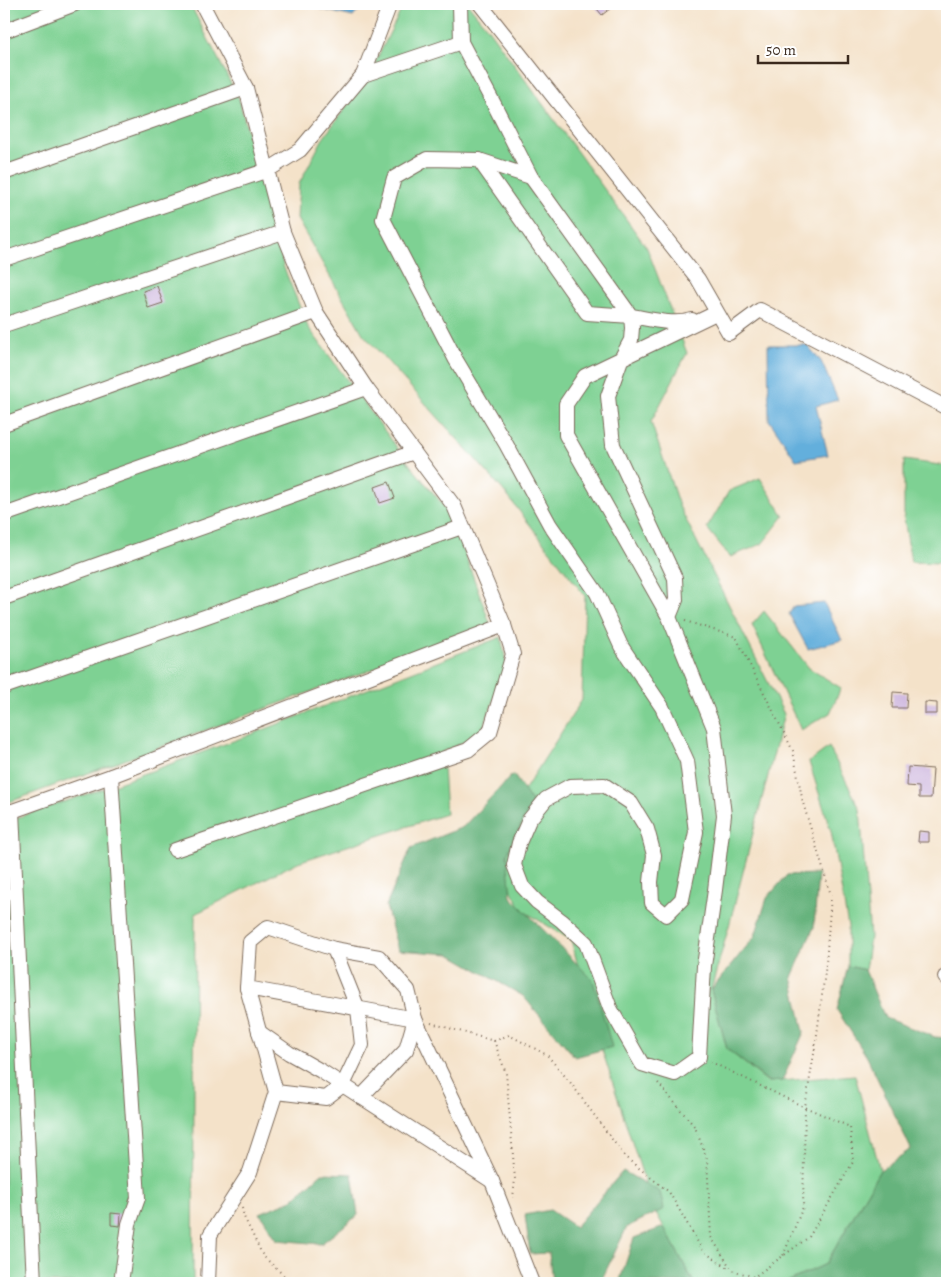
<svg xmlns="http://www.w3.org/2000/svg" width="951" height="1287" font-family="Alegreya,serif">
  <rect width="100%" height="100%" fill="#fff"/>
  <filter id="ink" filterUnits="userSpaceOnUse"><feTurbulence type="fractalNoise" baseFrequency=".02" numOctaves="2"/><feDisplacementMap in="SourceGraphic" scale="10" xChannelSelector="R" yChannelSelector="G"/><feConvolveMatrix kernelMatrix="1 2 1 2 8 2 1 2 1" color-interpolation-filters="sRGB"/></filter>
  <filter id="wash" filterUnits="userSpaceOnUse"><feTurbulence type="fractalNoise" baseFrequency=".0096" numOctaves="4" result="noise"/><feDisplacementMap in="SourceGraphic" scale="20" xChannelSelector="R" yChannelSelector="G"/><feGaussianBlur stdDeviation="1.12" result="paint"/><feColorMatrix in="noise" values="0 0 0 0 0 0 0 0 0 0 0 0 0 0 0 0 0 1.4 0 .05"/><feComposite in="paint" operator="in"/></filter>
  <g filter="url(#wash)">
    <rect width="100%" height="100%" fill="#f4e2c9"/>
    <g fill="#7ed193" stroke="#5c7e58">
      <path d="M4,4h186l49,95 45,169 24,59 102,138 40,48 41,113 -487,178z"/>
      <path d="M404,4h64l21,26 158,218 40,105 -36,69 28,84 105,208 -55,212 -18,64 16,59 41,33 87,-7 25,95 -54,94 -41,19h-91l-41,-76 -59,-182 -23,-85 -49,-30 -34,-63 94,-147 3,-104 -82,-106 -140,-156 -66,-115 2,-35 23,-44 47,-65z"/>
      <path d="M904,460l43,6v90l-8,7 -28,-1 -7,-44z"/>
      <path d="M760,478l24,38 -22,28 -32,13 -23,-29 22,-37z"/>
      <path d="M764,611l45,57 32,20 -11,25 -29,17 -49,-105z"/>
      <path d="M501,637l6,29 -26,68 -39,18 4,62 -148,48 -103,52 -2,369h-189v-461l101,-34 158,-58z"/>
      <path d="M829,747l31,62 10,128 -5,33 -17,-4v-40l-17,-95 -22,-69z"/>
    </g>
    <g fill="#66b37d" stroke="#506e4e">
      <path d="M513,774l19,28 -25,52 4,43 82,83 19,67 -37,10 -52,-61 -73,-42 -52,-4 -12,-44 25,-58 52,-21z"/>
      <path d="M818,874l-4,53 -22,50 12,55 -22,49 -13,1 -42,-33 -16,-59 44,-54 12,-38 20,-23z"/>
      <path d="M848,966l17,4 20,48 50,19 12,1v245h-162l41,-19 54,-94 31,-21 -44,-92 -30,-47z"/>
      <path d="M623,1171l37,21 4,17 -37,18 -27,56h-48l-3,-30 -19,1 -5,-39 25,-5 25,17z"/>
      <path d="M322,1173l30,1 6,41 -37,29 -44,-4 -17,-27 32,-13z"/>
      <path d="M664,1227l30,56h-75l15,-45z"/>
    </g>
    <g fill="#63afdc" stroke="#4f6c7d">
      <path d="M319,4h45l-11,13 -33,-8z"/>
      <path d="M768,345h39l14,16 17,39 -22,6 12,49 -32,5 -27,-40z"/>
      <path d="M824,603l18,37 -34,9 -19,-35 5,-8z"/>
    </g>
    <g id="blocks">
      <g fill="#cdb6de">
        <path d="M593,4h23l-14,11z"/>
        <path d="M157,286l6,17 -15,5 -5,-17z"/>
        <path d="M389,482l6,16 -15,5 -5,-16z"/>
        <path d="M893,692l14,1 -1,15h-14z"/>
        <path d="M925,702l12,1v11h-12z"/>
        <path d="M908,767l25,2 -2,29h-12v-11l-12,-1z"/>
        <path d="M919,831l10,1v10h-11z"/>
        <path d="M111,1213l10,1 -1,12 -9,-1z"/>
      </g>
    </g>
  </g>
  <g filter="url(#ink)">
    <use href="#blocks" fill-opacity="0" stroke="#7c6a5a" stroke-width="1"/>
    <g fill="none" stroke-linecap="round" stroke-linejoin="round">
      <g stroke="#7c6a5a" stroke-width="16">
        <g id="minor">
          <path d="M460,4l1,38 34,64 36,71 100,139c18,3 43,10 61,4"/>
          <path d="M480,4l218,275 31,54 31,-23 187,98"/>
          <path d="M4,31l71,-27"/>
          <path d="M363,75l98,-33"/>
          <path d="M479,160l52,17"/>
          <path d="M4,173l242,-85"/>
          <path d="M4,259l264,-89 32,-20 63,-75 27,-71"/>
          <path d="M4,325l279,-93"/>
          <path d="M4,424l312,-112"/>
          <path d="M4,515l362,-127"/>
          <path d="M4,598l410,-146"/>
          <path d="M669,617l7,-17 -1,-22 -62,-133 -5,-49 14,-39 9,-17 1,-12 -1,-12 -44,-3 -108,-153 -52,-1 -33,19 -11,41 73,141 50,84 44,81 47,68 24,53 41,61 25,54 9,71 -14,67 -16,16 -14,-12 -1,-21 3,-27 -7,-26 -16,-26 -27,-18 -34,1 -24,13 -17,21 -10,23 -5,22 8,21 15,16 25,19 24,22 24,65 32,56 33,10 24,-17 5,-91 11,-76 9,-75 -10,-87 -45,-111 -103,-182v-31l19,-28 131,-63"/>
          <path d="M4,687l458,-160"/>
          <path d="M111,776l27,422 -9,26 -8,59"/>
          <path d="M12,811l22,472"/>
          <path d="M4,814l107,-38 393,-151 -50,-119 -88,-118 -50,-76 -33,-80 -37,-144 -44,-84"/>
          <path d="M175,850l293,-100 22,-18 23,-78 -9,-29"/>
          <path d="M334,949l45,8 29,33 7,29 -9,31 -45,47"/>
          <path d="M945,977h2"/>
          <path d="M259,1032l30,21 32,18 171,110"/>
          <path d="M276,1092l50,6 17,-13 19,-40 -4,-36 -24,-60 -66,-22 -18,15 -3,46 168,31 77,162 40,102"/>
          <path d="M208,1283l2,-48 40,-63 26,-80 -29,-104"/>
        </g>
      </g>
      <g stroke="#7c6a5a" stroke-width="2" stroke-dasharray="1 4" stroke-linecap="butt">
        <path d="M685,621l51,16 57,114 10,52 28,92 -5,69 -10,78 -11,65 -2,100 -20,49"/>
        <path d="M431,1023l63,18 12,32 9,106 -2,19"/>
        <path d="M494,1041l15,-6 38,20 23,27 55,75 44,35 34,59 27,18"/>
        <path d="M658,1083l37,44 12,32 4,78 21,33 22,7 55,-40 44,-75 -3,-35 -54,-24 -85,-41"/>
        <path d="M242,1208l2,9 19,39 29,27"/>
      </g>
      <use href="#minor" stroke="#fff" stroke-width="14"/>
    </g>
  </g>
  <rect width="951" height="1287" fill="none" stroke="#fff" stroke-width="20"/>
  <path d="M758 55v8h90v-8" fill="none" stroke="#3b2a1e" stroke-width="2.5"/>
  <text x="766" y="55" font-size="15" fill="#3b2a1e" stroke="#ffffff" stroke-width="4" paint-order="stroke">50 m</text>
</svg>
